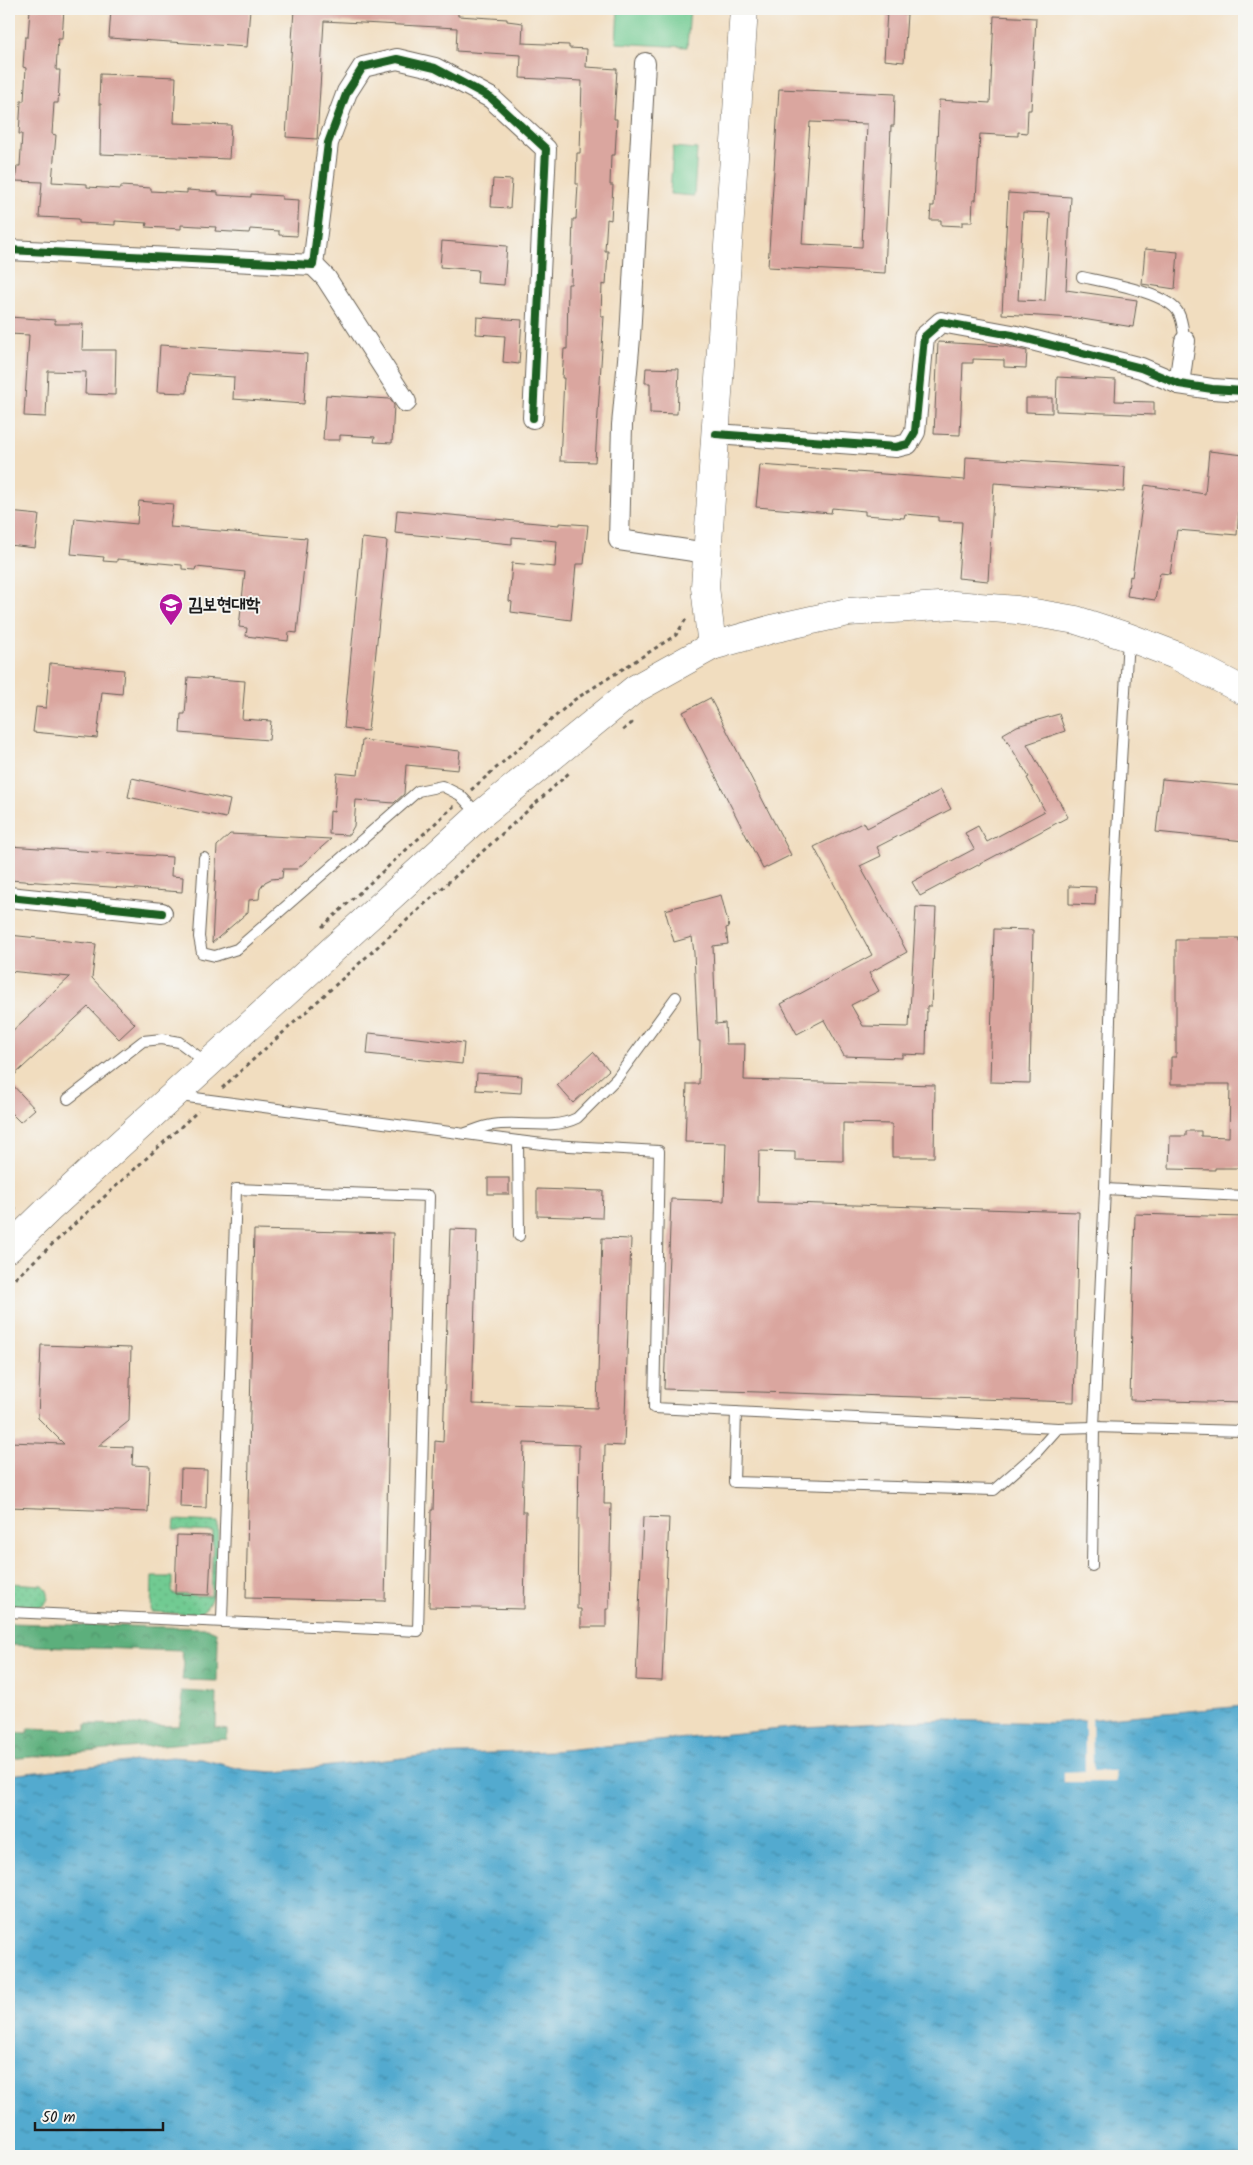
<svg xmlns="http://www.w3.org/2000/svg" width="1253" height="2165" font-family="Kalam,'Poor Story',sans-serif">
  <defs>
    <pattern id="grass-dots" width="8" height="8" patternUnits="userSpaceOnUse" patternTransform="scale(1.25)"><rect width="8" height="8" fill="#71cb92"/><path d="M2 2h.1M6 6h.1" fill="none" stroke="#61ae7d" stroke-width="1.8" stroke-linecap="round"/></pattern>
    <pattern id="forest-crowns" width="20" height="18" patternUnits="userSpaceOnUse" patternTransform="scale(1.25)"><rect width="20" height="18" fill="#5caf7c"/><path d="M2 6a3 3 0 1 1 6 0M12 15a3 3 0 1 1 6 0" fill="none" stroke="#4b8e65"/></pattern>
    <pattern id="water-ripples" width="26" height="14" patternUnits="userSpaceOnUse" patternTransform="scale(1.25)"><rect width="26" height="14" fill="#52aacf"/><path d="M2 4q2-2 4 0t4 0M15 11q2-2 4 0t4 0" fill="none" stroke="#438aa7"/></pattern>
  </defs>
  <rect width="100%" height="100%" fill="#f6f6f2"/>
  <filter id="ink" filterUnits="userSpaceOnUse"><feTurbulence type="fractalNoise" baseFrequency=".02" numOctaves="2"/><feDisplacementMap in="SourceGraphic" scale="10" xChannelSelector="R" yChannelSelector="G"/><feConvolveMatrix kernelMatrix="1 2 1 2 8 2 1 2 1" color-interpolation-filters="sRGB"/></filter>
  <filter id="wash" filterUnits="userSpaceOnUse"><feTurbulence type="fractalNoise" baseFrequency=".0096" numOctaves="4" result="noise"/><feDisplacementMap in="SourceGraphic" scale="20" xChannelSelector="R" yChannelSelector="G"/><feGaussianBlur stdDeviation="1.12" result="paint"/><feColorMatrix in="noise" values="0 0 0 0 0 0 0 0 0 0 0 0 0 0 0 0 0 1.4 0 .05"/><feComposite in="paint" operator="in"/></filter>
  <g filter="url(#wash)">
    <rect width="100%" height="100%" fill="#f1ddbf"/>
    <g fill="url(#grass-dots)" stroke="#467457">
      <path d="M175,1520l43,2c-1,20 4,85 -20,91 -13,3 -32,-1 -47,-1l1,-35h20v17l39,2 2,-64 -39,-2z"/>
      <path d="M9,1583l33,2c9,7 8,16 -1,22h-32z"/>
    </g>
    <g fill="url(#forest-crowns)" stroke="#3c664c">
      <path d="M9,1623l198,5 9,4 2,10 -1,39 -35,-1 2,-17 -3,-12 -172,-6z"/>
      <path d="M181,1691l36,2 -1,35 11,2v9l-218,20v-27l19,1v-5l58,2v-6l93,2 4,-21z"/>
    </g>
    <g fill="#71cb92" stroke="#467457">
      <path d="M618,9h72l-3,38 -71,-4z"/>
      <path d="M673,147l24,2 -3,47 -24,-2z"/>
    </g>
    <path fill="url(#water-ripples)" stroke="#376376" d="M1244,1706v450h-1235v-381l163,-18 29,2 44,11 32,2 153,-17 123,-4 248,-24 144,-7 105,3z"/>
    <path fill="#f1ddbf" d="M1092,1717l1,54h22l1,11h-52v-10l21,-1v-53z"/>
    <g id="blocks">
      <g fill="#daa69f" fill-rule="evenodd">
        <path d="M30,9h34l-2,30h-4l-2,31h4l-2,33h-4l-2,31 4,1 -4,47 35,2v3l34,2v-3l30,2v3l36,2v-3l31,2v3l33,2v-3l31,2v3l17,1 -2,36 -18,-1v-4l-29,-2 -1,4 -34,-2 1,-4 -35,-2v4l-35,-2 1,-4 -32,-2v4l-36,-2v-4l-40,-2 3,-35 -27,-1 2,-15h3l2,-32h-3l2,-33h3l2,-33 -3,-1 2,-30h3z"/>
        <path d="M111,9h139l-3,38 -138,-9z"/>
        <path d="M294,9h164v7l49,3v2l16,2 -1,20 47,2v3l18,1 -1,18 31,2 -3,50h3l-2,36h-4l-1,30h3l-2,35 -4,-1 -2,32h3l-2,34 -4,-1 -1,32h3l-9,146 -35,-1 4,-83h-2l2,-29h3l1,-65h3l2,-65h3l2,-35h-2l1,-31h3l2,-72 -62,-3 1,-23 -65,-4 1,-23 -133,-7 -7,118 -31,-2z"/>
        <path d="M887,12l20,2 -3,48 -20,-2z"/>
        <path d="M994,16l42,2 -5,92h-3l-1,23 -9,-1v4l-38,-2 -4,66h-3l-1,22h-10v4l-21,-1v-5h-11l1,-14h3l5,-106 51,3z"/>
        <path d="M100,74l76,3 -2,46 57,2 -2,34 -129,-5 1,-50h-2z"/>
        <path d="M779,89l116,5 -1,32h-3l-6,147 -117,-6zM810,122l57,2 -5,123 -60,-3z"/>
        <path d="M493,179l19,1 -2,28 -19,-1z"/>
        <path d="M1008,193l63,4 -5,93 71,10 -4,27 -57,-9 -74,-4zM1023,212l27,1 -5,88 -27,-1z"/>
        <path d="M442,241l65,5 -3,39 -27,-2 1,-13 -38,-3z"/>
        <path d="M1145,249l33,3 -3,37 -33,-5z"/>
        <path d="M9,317l46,3v4h28l-1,26h34l-1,45 -30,-1 1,-22 -38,-1 -2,46 -22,-1 5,-81 -20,-1z"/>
        <path d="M477,317l45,3 -3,44 -16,-2 2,-26 -29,-2z"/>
        <path d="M938,342l66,4 23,5 -1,17 -22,-1v-7l-31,-1v4h-10l-3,72 -26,-1z"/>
        <path d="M160,345l147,9 -3,50 -71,-5 1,-22 -46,-3 -1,19 -30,-1z"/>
        <path d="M646,368l33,1 -2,45 -27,-1v-30h-5z"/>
        <path d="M1057,377l59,3 -1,21 39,1v13l-98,-4z"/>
        <path d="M326,395l64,4 4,6 -2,38 -18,-1 1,-5 -35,-2v5h-17z"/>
        <path d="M1026,398h26v15l-26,-1z"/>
        <path d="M1209,451l35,4 -7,80 -60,-5 -7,44 -10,-1 -5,27 -28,-4 3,-20 2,1 13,-92 60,9z"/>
        <path d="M966,457l159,10 -1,25 -130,-9 -6,98 -30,-3 4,-56 -24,-1v-4l-33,-3 -1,4 -39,-3v-4l-33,-3 -1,5 -75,-6 4,-42 205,15z"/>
        <path d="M139,501l34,3 -3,23 137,11 -10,95 -8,-1 -1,9 -42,-5 1,-8 -8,-1 6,-55 -49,-5 -1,3 -13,-1v-4l-65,-6v3l-14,-1 1,-4 -33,-3 4,-36 62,6z"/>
        <path d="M397,510l162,15v-2l29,2 -4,39h-8l-5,56 -60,-8 1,-10 -3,-1 3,-38 43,4 2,-26 -45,-4v7l-117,-11z"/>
        <path d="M9,512l30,3 -4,33 -26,-3z"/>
        <path d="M362,538l25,3 -19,190 -24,-3z"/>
        <path d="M50,663l74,7 -2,24 -20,-2 -5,46 -64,-6 3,-25 10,1z"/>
        <path d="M188,677l57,4 -3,38 29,2 -2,19 -89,-7 1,-19h4z"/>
        <path d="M710,698l81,157 -28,14 -80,-157z"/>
        <path d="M1059,714l6,17 -38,13 41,73 -148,79 -8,-14 62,-33 -9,-16 13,-7 9,16 58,-31 -18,-33 2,-1 -26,-43 14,-8z"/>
        <path d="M362,740l98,11 -2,19 -52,-5 -2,29 -10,9 -38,-3 -2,26 -5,9 -20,-1 1,-23 4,1 3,-39 21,2z"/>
        <path d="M132,778l98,22 -4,18 -98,-21z"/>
        <path d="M1162,779l82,7v55l-88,-9z"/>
        <path d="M941,790l10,19 -74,38 4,9 -21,10 47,86 -38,21 10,18 -28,14 12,21 46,1 7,-120 20,1 -5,98h-4l-1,49 -24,-1v4l-58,-2 -20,-36 -27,14 -16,-30 91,-49 -58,-108 50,-25 3,6z"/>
        <path d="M230,834l101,5 -34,30h-14l-1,9 -11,1 -6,3 -5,7 -1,10 -10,1 -1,12 -36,31 5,-97z"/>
        <path d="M9,846l163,11 -1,19 12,1 -1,15 -173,-12z"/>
        <path d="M1069,886l27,1 -1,18 -26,-1z"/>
        <path d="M721,895l8,32 -3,1 2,16 -15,2 3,78 9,-1 1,21h19l-1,36 191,5 -1,72h-42v-33l-49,-1v38l-48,-1v-8l-36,-1 -1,51 321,10 -5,190 -410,-13 7,-190 53,2 2,-58 -41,-1 2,-58h12l1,-43h-2l-4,-88 -2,-16 -18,5 -9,-32z"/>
        <path d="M994,929l39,1 -3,153 -40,-1z"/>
        <path d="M9,935l87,9 -4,34 43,46 -16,15 -31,-32 -79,73v-46l61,-57 -61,-6z"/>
        <path d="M1186,938h53v3h5v227h-29v2l-46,-1 1,-33h16v-5h15v5l28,1 1,-53h-59v-27h5v-117h10z"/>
        <path d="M369,1033l95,10 -2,21 -95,-10z"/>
        <path d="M593,1052l16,18 -36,33 -16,-18z"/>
        <path d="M477,1073l45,3 -1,17 -45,-3z"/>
        <path d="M9,1081l26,28 -15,13 -11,-11z"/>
        <rect x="488" y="1178" width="21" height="16"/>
        <path d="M537,1189l66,2 -1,27 -65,-2z"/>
        <path d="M1135,1214l109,3v186l-114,-3z"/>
        <path d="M450,1229l27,1 -5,174 125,4 5,-170 29,1 -7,207 -19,-1 -1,59h7l-2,105h-3v18h-25v-18h-4l2,-164 -55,-2 -2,69h4l-2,97 -95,-2 2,-97h2l2,-69 8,1z"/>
        <path d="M254,1230l139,3 -8,368 -139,-3z"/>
        <path d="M41,1345l90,3 -2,73 -31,25 35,1 -1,18 18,1 -2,46 -139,-5v-65l55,2 -26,-26z"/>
        <path d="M181,1469l26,1 -1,38 -26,-1z"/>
        <path d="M643,1517l26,1 -7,163 -26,-1z"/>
        <path d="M177,1535l35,1 -3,59 -34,-1z"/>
      </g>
    </g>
  </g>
  <g filter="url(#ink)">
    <use href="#blocks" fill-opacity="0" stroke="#676055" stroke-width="1"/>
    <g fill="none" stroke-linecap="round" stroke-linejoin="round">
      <g stroke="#676055" stroke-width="12">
        <g id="lane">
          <path d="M1082,277c23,5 88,16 97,37 4,8 4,19 6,27"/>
          <path d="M204,858l-5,79 3,16 13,3 22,-7 181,-158 24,-5 18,9 19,20"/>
          <path d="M180,1096l338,45 1,95"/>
          <path d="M68,1099l75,-58 19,-2 17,3 28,21"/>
          <path d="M466,1133c9,-3 18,-7 26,-8 28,-5 59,6 85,-7l40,-40 59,-81"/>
          <path d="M518,1141l33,4 108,6 -5,257 404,20 36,-1 150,4"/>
          <path d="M1105,1189l139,7"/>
          <path d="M736,1412l-2,70 260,8 41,-36 23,-26"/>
          <path d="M1092,1566l2,-139 11,-238 9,-303 14,-248"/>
          <path d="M9,1612l409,19 11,-435 -193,-7 -14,431"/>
        </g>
      </g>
      <g stroke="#676055" stroke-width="22">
        <g id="street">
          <path d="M645,63l-15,275 -8,87 -3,115 88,13"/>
          <path d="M9,250l304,15 15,-122 19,-51 16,-25 34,-8 38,9 56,30 55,51 -13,269"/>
          <path d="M313,265l13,13 80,124"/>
          <path d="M1179,384l6,-43"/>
          <path d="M716,434l180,13 12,-3 7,-12 9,-95 17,-15 71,13 129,33 38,16 33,5 32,2"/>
          <path d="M9,897l153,16"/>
        </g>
      </g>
      <g stroke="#676055" stroke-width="29">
        <g id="secondary">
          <path d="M712,646l-7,-59 39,-578"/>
          <path d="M9,1248l39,-38 431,-394 156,-127 77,-43 64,-18 72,-16 106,-7 63,5 59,10 52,17 47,18 69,36"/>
        </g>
      </g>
      <g stroke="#676055" stroke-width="3" stroke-dasharray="4 4" stroke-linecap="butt">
        <path d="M623,730l9,-7 -2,-2"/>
        <path d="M471,790l103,-90 102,-65 10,-16"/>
        <path d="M322,927l132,-121"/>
        <path d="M222,1088l347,-315"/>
        <path d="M9,1214l7,-6"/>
        <path d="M9,1284l189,-173"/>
      </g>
      <use href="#lane" stroke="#fff" stroke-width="10"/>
      <use href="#street" stroke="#fff" stroke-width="20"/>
      <use href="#secondary" stroke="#fff" stroke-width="28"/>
      <g stroke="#f6f6f2" stroke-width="11">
        <g id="cycleway">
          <path d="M9,250l304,15 15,-122 19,-51 16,-25 34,-8 38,9 56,30 55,51 -13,269"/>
          <path d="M716,434l180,13 12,-3 7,-12 9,-95 17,-15 71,13 129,33 38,16 33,5 32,2"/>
          <path d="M9,897l153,16"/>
        </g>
      </g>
      <use href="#cycleway" stroke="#1b5e20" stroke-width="8"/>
    </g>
  </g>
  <defs>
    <g id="university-pin" transform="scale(1.25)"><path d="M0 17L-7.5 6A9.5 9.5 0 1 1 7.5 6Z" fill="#b5179e" stroke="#f6f6f2"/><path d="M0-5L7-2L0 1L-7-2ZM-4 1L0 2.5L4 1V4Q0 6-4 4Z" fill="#fff"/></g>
  </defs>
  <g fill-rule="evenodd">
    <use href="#university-pin" x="171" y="605"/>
  </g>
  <g text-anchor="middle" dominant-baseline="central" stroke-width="4" stroke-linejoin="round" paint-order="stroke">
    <g font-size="18" font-weight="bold" fill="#1c1c1c" stroke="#f6f6f2" text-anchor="start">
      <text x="188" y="605">김보현대학</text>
    </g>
  </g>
  <rect width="1253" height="2165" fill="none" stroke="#f6f6f2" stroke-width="30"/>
  <path d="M35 2122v8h128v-8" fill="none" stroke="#1c1c1c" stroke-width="2.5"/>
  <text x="42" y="2122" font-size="15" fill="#1c1c1c" stroke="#f6f6f2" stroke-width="4" paint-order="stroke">50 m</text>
</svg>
